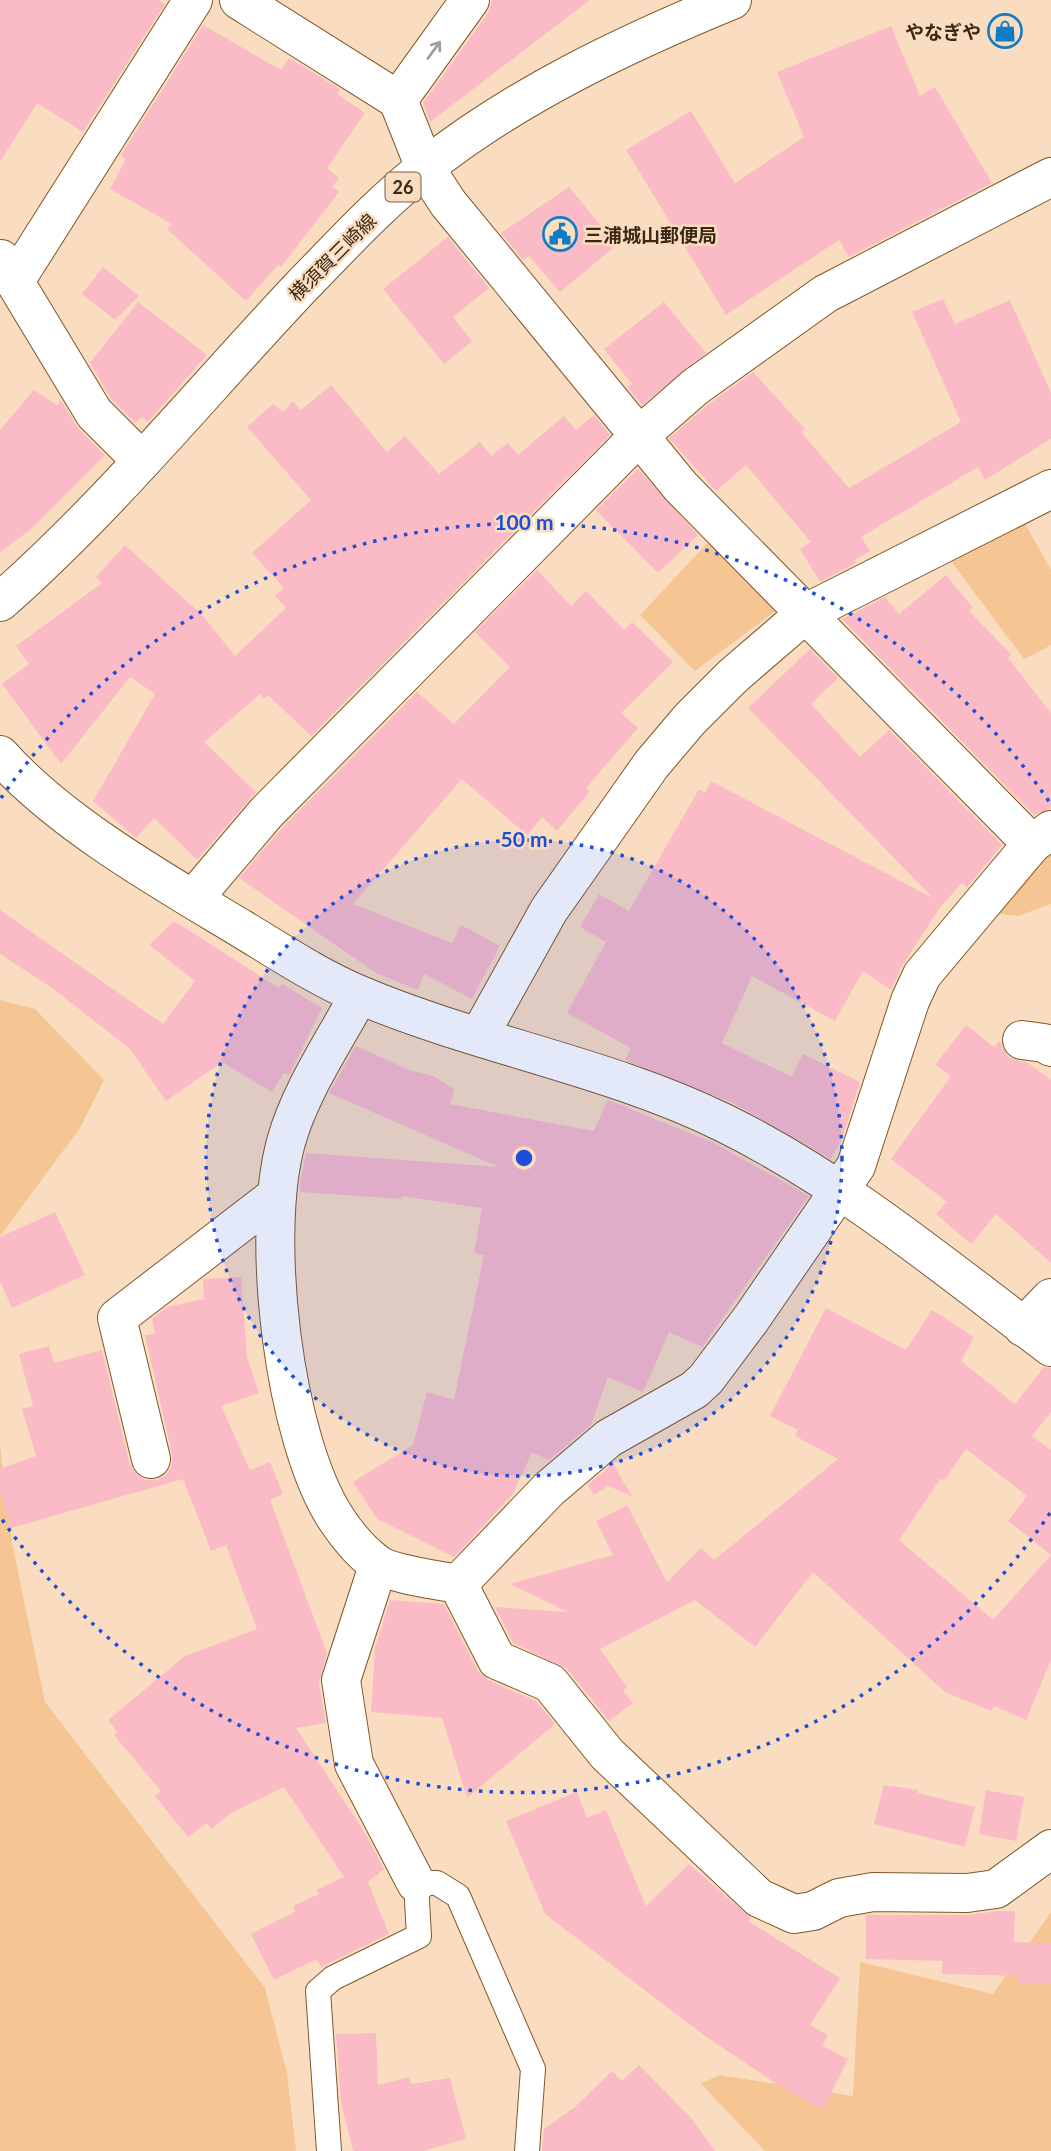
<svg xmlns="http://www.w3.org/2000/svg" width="1051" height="2151" font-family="Lato,'Noto Sans JP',sans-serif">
  <rect width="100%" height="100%" fill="#faddc0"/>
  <g fill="#f5c593">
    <path d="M1023,520l28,50v75l-27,14 -73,-98z"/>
    <path d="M717,533l61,76 -83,62 -55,-56z"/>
    <path d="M1051,849v55l-33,12 -29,-3z"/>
    <path d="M0,1000l35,9 69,71 -24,48 -80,108z"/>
    <path d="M0,1446l12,97 33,159 220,286 22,85 9,78h-296z"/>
    <path d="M1051,1912v239h-286l-64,-67 18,-9 134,21 7,-134 133,32z"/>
  </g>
  <g fill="#fabbc6" fill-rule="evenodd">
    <path d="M0,0h158l7,4 -82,128 -46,-29 -37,59z"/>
    <path d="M492,0h98l-160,122 -7,-19 65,-90z"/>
    <path d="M203,25l78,45 8,-12 51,31 -3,5 28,19 -38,55 12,10 -7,9 7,5 -58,75 -3,-2 -32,36 -79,-72 5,-5 -62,-35 16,-30 -5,-4z"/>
    <path d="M891,26l29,70 15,-9 57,96 -143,74 -10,-17 -113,75 -100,-165 65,-39 44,72 69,-46 -27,-65z"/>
    <path d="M569,187l48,58 -57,47 -31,-36 -6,4 -22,-27z"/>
    <path d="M448,237l41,51 -36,29 19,24 -28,23 -61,-75z"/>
    <path d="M103,267l36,29 -24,24 -33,-26z"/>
    <path d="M943,299l12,25 55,-24 41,93v46l-66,41 -7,-13 -117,70 9,14 -16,9 2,3 -36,19 -20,-33 11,-7 -65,-77 -30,26 -47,-53 40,-34 44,-32 52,57 -4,3 48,56 112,-66 -49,-110z"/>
    <path d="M138,302l69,53 -59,67 -6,-5 -7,6 -24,-24 -21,-36z"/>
    <path d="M664,302l42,51 -64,52 -15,-18 5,-3 -28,-35z"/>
    <path d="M331,385l56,67 18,-16 34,38 41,-32 11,14 17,-13 10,12 46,-39 12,14 18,-15 16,20 -299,301 -43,-41 -4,4 -4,-5 -56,48 52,50 -59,68 -43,-42 -18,20 -43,-37 62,-107 -25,-17 -69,87 -59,-80 27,-20 -13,-18 86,-63 -6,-6 29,-32 77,70 33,41 51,-48 -11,-12 9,-8 -32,-35 59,-53 -64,-73 26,-23 10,8 10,-11 8,9z"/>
    <path d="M34,390l23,15 4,-5 17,28 27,27 -75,75 -30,22v-122z"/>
    <path d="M638,469l60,66 -40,38 -62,-63z"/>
    <path d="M537,570l34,36 15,-15 38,39 8,-8 41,40 -52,51 17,15 -52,60 4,3 -33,40 -15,-14 -15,18 -65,-56 -109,125 99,39 9,-18 39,21 -28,53 -48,-25 -6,16 -42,-17 -137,-95 43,-50 135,-136 37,32 56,-57 -35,-35z"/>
    <path d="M946,575l27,33 -4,3 42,43 -3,4 43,55v96l-17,6 -192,-196 43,-22 14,17z"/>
    <path d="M810,649l28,29 -27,26 49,53 29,-27 113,115 -35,42 -5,-4 -21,23 -39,60 -11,24 -28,-19 -28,50 -83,-45 -30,67 70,34 11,-23 57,28 -17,54 -12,23 -98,-56 -108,-43 6,-12 -64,-35 39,-71 -26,-15 19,-33 30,17 70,-122 6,4 6,-12 222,117 -185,-190z"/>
    <path d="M0,910l163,114 32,-43 -46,-36 25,-24 105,67 3,-4 40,24 -33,67 -5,-2 -12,19 -50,-30 -56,39 -37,-53 -77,-60 -52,-34z"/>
    <path d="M966,1025l28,22 5,-6 10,17 19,5 23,17v183l-55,-49 -25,30 -35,-30 11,-12 -56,-43 60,-83 -16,-11z"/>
    <path d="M356,1046l53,24 24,6 21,13 -4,15 144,27 14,-31 106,43 95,53 -107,151 -33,-15 -26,60 -35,-15 -17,48 -42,35 -17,-8 -19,42 -59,63 -77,-38 -24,-37 60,-37 14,-53 27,8 30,-145 -10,-2 8,-45 -81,-12 1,3 -102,-7v-8l6,-31 193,14 -170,-74z"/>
    <path d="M55,1212l30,63 -73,33 -12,-27v-44z"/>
    <path d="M241,1277l6,80 12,36 -38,13 29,64 20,-8 13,32 -13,6 57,153 -8,30 7,40 -30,5 69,105 19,36 -16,13 21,52 -68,33 -4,-8 -43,21 -23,-46 44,-22 -2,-6 26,-12 -3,-4 28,-13 -60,-90 -53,26 -20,16 -4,-6 -19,14 -33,-41 6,-5 -47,-56 3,-3 -9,-12 77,-64 72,-27 -31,-84 -15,6 -28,-72 -172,49 -11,-37v-22l36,-13 -14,-47 11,-3 -14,-52 30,-8 5,17 48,-13 28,115 6,9 9,6h12l9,-5 6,-9v-12l-27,-119 10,-1 -3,-15 15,-12 37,-8 -1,-20z"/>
    <path d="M826,1308l80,42 26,-40 42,27 -13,24 54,43 29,-37 7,1v44l-19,24 19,14v210l-25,60 -32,-14 -3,5 -46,-19 -132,-120 -58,75 -60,-47 -95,49 27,38 -4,3 10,13 -24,18 -42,-52 -54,-26 -18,-36 73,5 -58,-28 103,-29 -17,-34 31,-16 40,77 34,-34 13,12 124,-101 -43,-23 3,-6 -28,-14zM966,1449l61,47 -19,25 43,34 -58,65 -94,-80 42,-62 3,3z"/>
    <path d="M613,1463l8,15 11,18 -24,-10 -14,9 -6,-10z"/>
    <path d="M390,1600l54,4 34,67 10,9 48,21 19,23 -88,74 -25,-80 -71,-6 4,-64z"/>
    <path d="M884,1785l34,5v3l57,14 -10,40 -91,-23z"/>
    <path d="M986,1790l38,7 -8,44 -37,-7z"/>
    <path d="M577,1792l10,26 19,-8 40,96 43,-42 62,54 -3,3 92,57 -30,47 18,10 -6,11 26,13 -25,50 -40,-21 -78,-52 -160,-122 -39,-93z"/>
    <path d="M998,1911h17l-1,31 37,1v41l-34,-1 1,-7 -76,-2v-13l-76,-2v-44h101z"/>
    <path d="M376,2033l2,52 31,-8 2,7 39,-6 16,61 -44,12h-69l-12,-48 -5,-69z"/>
    <path d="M639,2065l53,54 23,32h-173l2,-22 31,-22 37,-36 10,10z"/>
  </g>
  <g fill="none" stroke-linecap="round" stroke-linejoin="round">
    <g stroke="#815728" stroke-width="26">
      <path id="service" d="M329,2151l-11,-160 15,-13 86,-42 -3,-53h21l21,13 75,173 -6,82"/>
    </g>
    <g stroke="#815728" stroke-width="40">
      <g id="minor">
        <path d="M239,0l159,100 27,68 23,35 233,284 351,357"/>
        <path d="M398,100l72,-100"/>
        <path d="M1,259l93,154 48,48"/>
        <path d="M15,281l178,-281"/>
        <path d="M193,899l73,-86 372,-376 57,-50 130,-93 226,-117"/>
        <path d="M359,995c-25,47 -59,96 -73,147 -26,93 -3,297 51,378 10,15 24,32 39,43 13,11 63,17 82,21l39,76 53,23 57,71 152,144 35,16 19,-3 26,-13 34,-6 94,1 29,-4 55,-40"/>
        <path d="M479,1036l70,-126 102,-145 38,-45 44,-44 73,-63 245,-124"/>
        <path d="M1022,1040l22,3 7,4"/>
        <path d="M1023,1327l28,-29"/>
        <path d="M151,1459l-34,-141 160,-123"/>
        <path d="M378,1566l-37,114 13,84 62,119"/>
        <path d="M458,1584l91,-95 60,-51 85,-48 12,-11 45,-60 105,-153 54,-165 12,-26 110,-131 19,-14"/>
      </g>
    </g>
    <g stroke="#815728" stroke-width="40">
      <path id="tertiary" d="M0,755c60,68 164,127 242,174 38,23 77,49 118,66 118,50 248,71 364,128 118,58 222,145 327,224"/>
    </g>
    <g stroke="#815728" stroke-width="40">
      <path id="primary" d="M0,602c109,-96 201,-209 300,-314 40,-41 80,-85 126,-121 91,-72 199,-123 306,-167"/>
    </g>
    <use href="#service" stroke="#fff" stroke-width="24"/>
    <use href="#minor" stroke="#fff" stroke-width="38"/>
    <use href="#tertiary" stroke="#fff" stroke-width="38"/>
    <use href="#primary" stroke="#fff" stroke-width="38"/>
  </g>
  <defs><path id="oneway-shaft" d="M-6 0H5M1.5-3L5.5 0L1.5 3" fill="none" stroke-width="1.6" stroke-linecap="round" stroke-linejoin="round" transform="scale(1.75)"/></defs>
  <use stroke="#a69e95" href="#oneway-shaft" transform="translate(434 50) rotate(-54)"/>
  <circle cx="524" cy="1158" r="318" fill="#1d4ed8" fill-opacity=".12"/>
  <g fill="none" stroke="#1d4ed8" stroke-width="3.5" stroke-dasharray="3.5 7">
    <circle cx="524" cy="1158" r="318"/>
    <path d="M1050 1513A635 635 0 0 1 1 1518M1 798A635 635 0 0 1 1050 803"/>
  </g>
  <defs>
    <g id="shop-ring" transform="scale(1.75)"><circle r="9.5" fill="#faddc0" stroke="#117cc6" stroke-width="1.5"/><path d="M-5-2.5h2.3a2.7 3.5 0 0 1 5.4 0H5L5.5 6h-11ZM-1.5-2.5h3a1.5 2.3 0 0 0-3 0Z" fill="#117cc6"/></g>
    <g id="civic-ring" transform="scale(1.75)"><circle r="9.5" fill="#faddc0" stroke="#117cc6" stroke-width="1.5"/><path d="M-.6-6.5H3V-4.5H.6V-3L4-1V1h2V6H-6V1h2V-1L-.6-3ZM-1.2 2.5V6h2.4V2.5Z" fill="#117cc6"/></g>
  </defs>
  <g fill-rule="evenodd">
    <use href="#shop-ring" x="1005" y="31"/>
    <use href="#civic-ring" x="560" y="234"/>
  </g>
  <g text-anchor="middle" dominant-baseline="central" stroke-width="5" stroke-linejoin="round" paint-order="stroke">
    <rect fill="#faddc0" stroke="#745e48" stroke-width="2" x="385.5" y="172.5" width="35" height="29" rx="5"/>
    <g font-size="18" font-weight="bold" fill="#3a2814">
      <text x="403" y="187">26</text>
    </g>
    <g font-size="19" font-weight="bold" fill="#3a2814" stroke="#faddc0" text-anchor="end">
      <text x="981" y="31">やなぎや</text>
      <text x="584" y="234" text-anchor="start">三浦城山郵便局</text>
    </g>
    <g font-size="19" fill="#3a2814" stroke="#faddc0">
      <text transform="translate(332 257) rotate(-45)">横須賀三崎線</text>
    </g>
  </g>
  <circle cx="524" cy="1158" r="10" fill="#1d4ed8" stroke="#faddc0" stroke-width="3.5"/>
  <g font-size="21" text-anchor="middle" font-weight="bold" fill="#1d4ed8" stroke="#faddc0" stroke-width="5" stroke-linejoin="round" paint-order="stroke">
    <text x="524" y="530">100 m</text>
    <text x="524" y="847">50 m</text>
  </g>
</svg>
